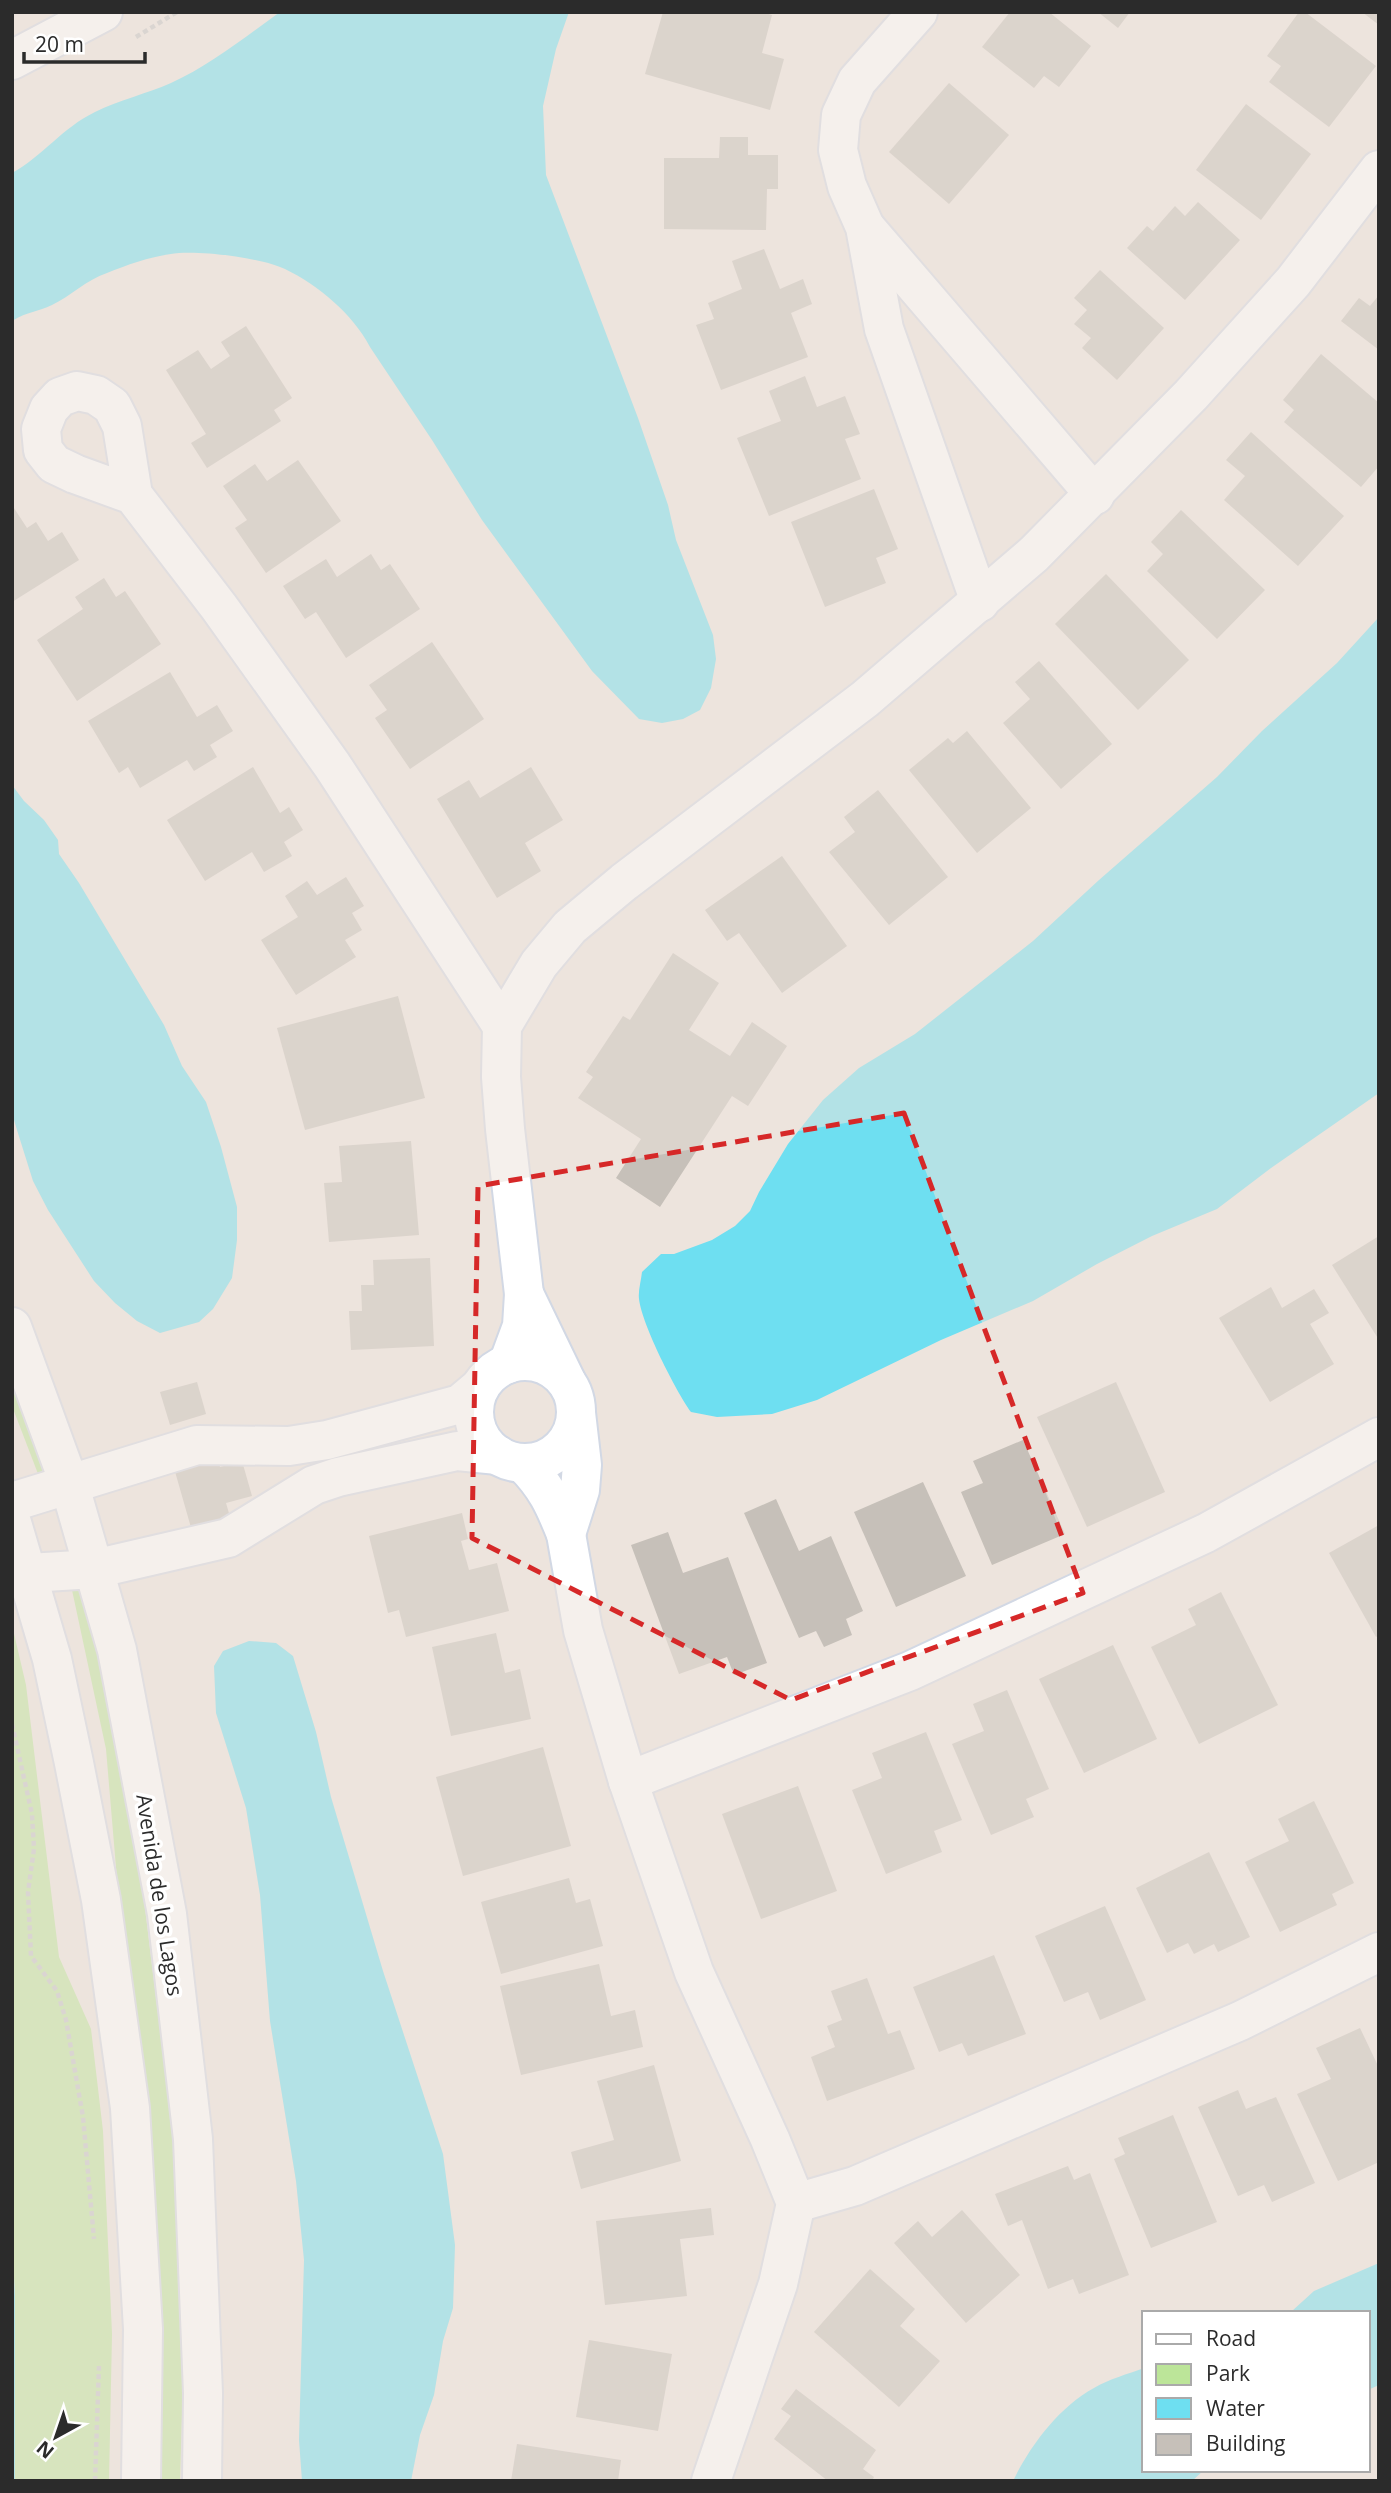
<svg xmlns="http://www.w3.org/2000/svg" width="1391" height="2493" font-family="'Open Sans',sans-serif">
  <rect width="100%" height="100%" fill="#ede4dd"/>
  <g fill="#bce599">
    <path d="M12,1373l38,104 -10,2 -28,-73z"/>
    <path d="M85,1587l31,137 24,144 35,284 9,195 -4,134h-21l2,-128 -8,-197 -36,-277 -11,-130 -34,-159z"/>
    <path d="M12,1625l14,60 33,272 32,72 12,102 9,203 -3,147h-94v-185l-3,-54z"/>
  </g>
  <g fill="#6edff1">
    <path d="M280,12h289l-13,37 -13,57 3,69 92,243 30,87 8,35 37,95 3,24 -5,29 -11,22 -17,9 -21,4 -23,-4 -47,-48 -110,-151 -50,-80 -62,-93c-17,-33 -52,-62 -85,-78 -23,-11 -80,-18 -106,-16 -24,2 -50,11 -72,20 -21,7 -36,23 -55,32 -14,7 -24,6 -40,16v-148c31,-17 50,-45 83,-61 24,-12 51,-18 76,-29 39,-18 74,-46 109,-71z"/>
    <path d="M1379,617v476l-108,75 -54,41 -65,27 -55,28 -64,37 -92,39 -124,60 -45,14 -55,3 -26,-5c-15,-21 -49,-87 -52,-113 -1,-8 2,-18 3,-27l19,-18h13l38,-14 23,-14 15,-15 9,-19 29,-48 35,-44 36,-32 56,-34 118,-93 66,-61 118,-103 45,-46 75,-68z"/>
    <path d="M12,785l12,16 20,19 14,20 1,14 20,29 85,142 18,41 24,36 15,45 16,60v33l-5,38 -19,31 -14,13 -39,11 -23,-12 -22,-18 -21,-22 -46,-71 -15,-29 -16,-51 -5,-17z"/>
    <path d="M249,1641l27,2 17,13 23,76 15,65 52,174 60,183 12,91 -2,63 -10,33 -9,54 -14,40 -9,46h-109l-3,-41 5,-180 -8,-79 -26,-160 -10,-126 -14,-87 -30,-95 -2,-47 9,-15z"/>
    <path d="M12,2242l3,54v185h-3z"/>
    <path d="M1379,2263v122l-11,5v-77h-87l11,-2 22,-20z"/>
    <path d="M1144,2368v102h60l-12,11h-179c17,-35 46,-74 81,-93 15,-9 34,-14 50,-20z"/>
  </g>
  <g fill="#c6c0b9">
    <path d="M663,12h99l10,3 -10,38 22,6 -14,51 -125,-36z"/>
    <path d="M1010,12h39l42,34 -32,41 -15,-11 -10,12 -52,-41z"/>
    <path d="M1098,12h32l-12,16z"/>
    <path d="M1299,12h6l71,54 -47,61 -60,-45 12,-16 -14,-10z"/>
    <path d="M1362,12h17v13z"/>
    <path d="M949,83l60,52 -60,69 -60,-52z"/>
    <path d="M1246,104l65,50 -50,66 -65,-50z"/>
    <path d="M720,137h28v18h30v34h-11l-1,41 -102,-1v-71h55z"/>
    <path d="M1198,202l42,38 -55,60 -58,-52 20,-22 6,5 22,-25 10,10z"/>
    <path d="M764,249l16,40 23,-10 9,25 -21,9 17,44 -87,33 -25,-65 18,-6 -6,-16 34,-14 -10,-28z"/>
    <path d="M1100,270l64,58 -47,52 -35,-32 9,-10 -17,-14 13,-14 -13,-12z"/>
    <path d="M1379,295v55l-38,-29 18,-23 11,8z"/>
    <path d="M246,326l46,72 -18,12 7,11 -74,47 -16,-25 15,-9 -40,-64 32,-20 13,19 19,-13 -9,-14z"/>
    <path d="M1321,354l58,49v63l-18,21 -77,-65 10,-12 -11,-10z"/>
    <path d="M805,376l12,31 28,-11 15,38 -15,5 16,40 -92,37 -32,-78 44,-17 -12,-30z"/>
    <path d="M1251,432l93,84 -46,50 -74,-66 21,-24 -19,-16z"/>
    <path d="M298,460l43,61 -75,52 -31,-45 12,-8 -24,-34 32,-22 12,17z"/>
    <path d="M874,489l24,60 -22,9 10,25 -61,24 -34,-85z"/>
    <path d="M12,505l15,23 9,-6 12,19 14,-9 17,28 -67,42z"/>
    <path d="M1181,510l84,80 -48,49 -70,-68 16,-17 -12,-12z"/>
    <path d="M371,554l10,16 9,-6 30,45 -74,49 -30,-46 -11,7 -22,-33 43,-27 11,18z"/>
    <path d="M1106,574l83,86 -51,50 -83,-86z"/>
    <path d="M104,578l12,19 9,-6 36,53 -84,57 -40,-61 46,-31 -8,-12z"/>
    <path d="M432,642l52,77 -74,50 -35,-51 12,-8 -18,-25z"/>
    <path d="M1039,661l73,83 -51,45 -58,-66 27,-24 -15,-17z"/>
    <path d="M170,672l27,45 20,-12 16,26 -23,14 7,12 -23,14 -7,-11 -47,28 -12,-21 -9,6 -31,-52z"/>
    <path d="M967,731l64,77 -54,45 -68,-83 39,-32 5,5z"/>
    <path d="M253,767l27,46 9,-6 14,23 -19,12 8,14 -28,16 -12,-20 -47,29 -38,-61z"/>
    <path d="M531,767l32,53 -38,23 16,28 -44,27 -60,-99 32,-19 11,18z"/>
    <path d="M878,790l70,87 -59,48 -60,-73 26,-20 -11,-15z"/>
    <path d="M782,856l65,90 -65,47 -43,-60 -12,8 -22,-31z"/>
    <path d="M346,877l18,29 -12,7 10,17 -17,10 11,17 -60,38 -35,-55 37,-23 -13,-21 22,-15 10,14z"/>
    <path d="M673,953l46,30 -30,47 41,26 22,-34 35,24 -39,60 -16,-10 -72,111 -44,-29 25,-39 -63,-41 15,-21 -7,-5 37,-56 7,4z"/>
    <path d="M398,996l27,102 -120,32 -28,-102z"/>
    <path d="M411,1141l8,94 -90,7 -5,-59 18,-1 -3,-36z"/>
    <path d="M1379,1236v104l-47,-75z"/>
    <path d="M430,1258l4,88 -83,4 -2,-39h13l-1,-26h13l-1,-25z"/>
    <path d="M1271,1287l11,21 32,-19 15,24 -19,11 24,40 -64,38 -51,-84z"/>
    <path d="M197,1382l9,32 -36,11 -10,-33z"/>
    <path d="M1116,1382l49,110 -78,35 -50,-110z"/>
    <path d="M211,1435l9,32 22,-6 10,35 -26,7 11,38 -39,11 -30,-105z"/>
    <path d="M1023,1440l42,94 -73,31 -31,-73 22,-9 -10,-22z"/>
    <path d="M923,1482l43,94 -70,31 -42,-95z"/>
    <path d="M776,1499l23,52 32,-15 32,75 -17,8 6,16 -28,12 -8,-16 -17,7 -55,-125z"/>
    <path d="M462,1513l6,26 -7,2 8,29 28,-7 12,48 -103,26 -7,-27 -11,3 -19,-77z"/>
    <path d="M1379,1525v110l-3,2 -47,-84z"/>
    <path d="M668,1532l15,41 45,-16 39,106 -33,12 -7,-18 -48,17 -48,-129z"/>
    <path d="M1221,1592l57,113 -79,39 -48,-97 45,-22 -8,-16z"/>
    <path d="M496,1633l9,40 15,-4 11,50 -80,17 -19,-89z"/>
    <path d="M1113,1645l44,94 -73,34 -45,-94z"/>
    <path d="M1007,1690l42,99 -23,10 8,18 -43,18 -39,-91 32,-13 -11,-27z"/>
    <path d="M926,1732l36,88 -28,11 8,21 -56,22 -34,-84 30,-12 -10,-25z"/>
    <path d="M543,1747l28,99 -108,30 -27,-99z"/>
    <path d="M798,1786l39,105 -76,28 -39,-105z"/>
    <path d="M1314,1801l40,82 -22,11 5,11 -57,27 -35,-70 44,-21 -11,-22z"/>
    <path d="M1209,1852l41,85 -32,15 -4,-8 -20,10 -6,-11 -21,10 -31,-65z"/>
    <path d="M569,1878l7,25 14,-4 13,47 -102,28 -20,-72z"/>
    <path d="M1105,1906l41,94 -46,20 -12,-28 -24,10 -29,-66z"/>
    <path d="M994,1955l32,79 -58,22 -6,-13 -23,9 -26,-65z"/>
    <path d="M599,1964l12,52 24,-6 8,37 -122,28 -21,-89z"/>
    <path d="M867,1978l21,56 12,-4 15,39 -88,32 -16,-44 24,-10 -8,-21 15,-6 -11,-29z"/>
    <path d="M1360,2028l19,40v94l-41,19 -41,-87 34,-15 -15,-31z"/>
    <path d="M654,2065l27,96 -100,28 -10,-37 43,-12 -17,-59z"/>
    <path d="M1238,2090l8,19 30,-12 39,86 -43,19 -8,-17 -26,11 -40,-89z"/>
    <path d="M1173,2115l44,107 -66,26 -37,-89 11,-5 -7,-16z"/>
    <path d="M1068,2166l6,14 16,-7 39,102 -50,19 -6,-15 -25,10 -26,-69 -14,6 -13,-32z"/>
    <path d="M711,2208l3,27 -34,4 7,57 -82,9 -9,-84z"/>
    <path d="M962,2210l58,65 -54,48 -72,-80 24,-22 14,16z"/>
    <path d="M870,2269l45,40 -15,17 40,35 -41,46 -85,-75z"/>
    <path d="M589,2340l83,14 -14,77 -82,-14z"/>
    <path d="M796,2389l80,61 -13,19 11,8 -2,4h-44l-54,-42 17,-23 -10,-7z"/>
    <path d="M517,2444l104,16 -3,21h-107z"/>
  </g>
  <g fill="none" stroke-linecap="round" stroke-linejoin="round">
    <g stroke="#d2d8e4" stroke-width="42">
      <g id="minor">
        <path d="M918,12l-61,69 -16,34 -3,35 9,36 18,41 19,102 96,273"/>
        <path d="M12,60l91,-48"/>
        <path d="M866,228l229,267"/>
        <path d="M133,495l-58,-21 -21,-10 -11,-14 -2,-21 8,-20 11,-12 17,-6 19,4 16,11 10,20 11,69 86,112 113,158 170,261"/>
        <path d="M524,1294l-19,-165 -4,-52 1,-51 37,-62 31,-37 54,-45 241,-183 169,-145 157,-159 102,-113 86,-112"/>
        <path d="M12,1327l57,156 48,167 50,264 26,225 10,254 -1,88"/>
        <circle cx="525" cy="1412" r="51"/>
        <path d="M508,1364l14,-38 2,-32 42,87"/>
        <path d="M523,1463c23,23 31,41 43,71l14,-44 2,-25 -6,-52"/>
        <path d="M12,1502l185,-57 92,1 38,-6 133,-36 19,-16"/>
        <path d="M12,1523l40,136 22,104 27,137 29,208 13,221 -2,152"/>
        <path d="M566,1534l17,96 45,151 66,191 76,167 26,64 -18,81 -67,197"/>
        <path d="M29,1573l65,-4 134,-31 86,-53 24,-8 119,-26 41,4"/>
        <path d="M628,1781l282,-110 296,-138 173,-96"/>
        <path d="M796,2203l59,-17 385,-165 139,-69"/>
      </g>
    </g>
    <g stroke="#c4c4c4" stroke-width="4.5" stroke-dasharray="5 3.5" stroke-linecap="butt">
      <path d="M136,37l41,-25"/>
      <path d="M12,1724l20,90 2,35 -6,43 3,64 26,35 9,29 17,97 11,122"/>
      <path d="M95,2481l4,-115"/>
    </g>
    <use href="#minor" stroke="#fff" stroke-width="38"/>
  </g>
  <path d="M0 0H1391V2493H0ZM904,1113l179,480 -292,107 -319,-162 6,-352z" fill="#ede4dd" fill-opacity=".55" fill-rule="evenodd"/>
  <path fill="none" stroke="#d62828" stroke-width="5" stroke-dasharray="14 9" stroke-linejoin="round" d="M904,1113l179,480 -292,107 -319,-162 6,-352z"/>
  <g text-anchor="middle" dominant-baseline="central" stroke-width="7" stroke-linejoin="round" paint-order="stroke">
    <g font-size="21" fill="#2b2b2b" stroke="#fff">
      <text transform="translate(160 1895) rotate(81)">Avenida de los Lagos</text>
    </g>
  </g>
  <rect width="1391" height="2493" fill="none" stroke="#2b2b2b" stroke-width="28"/>
  <rect x="1142" y="2311" width="228" height="161" fill="#ffffff" stroke="#aaaaaa" stroke-width="2"/>
  <rect x="1156" y="2334" width="35" height="10" fill="#ffffff" stroke="#aaaaaa" stroke-width="2"/>
  <text x="1206" y="2346" font-size="21" fill="#2b2b2b">Road</text>
  <rect x="1156" y="2364" width="35" height="21" fill="#bce599" stroke="#aaaaaa" stroke-width="2"/>
  <text x="1206" y="2381" font-size="21" fill="#2b2b2b">Park</text>
  <rect x="1156" y="2398" width="35" height="21" fill="#6edff1" stroke="#aaaaaa" stroke-width="2"/>
  <text x="1206" y="2416" font-size="21" fill="#2b2b2b">Water</text>
  <rect x="1156" y="2434" width="35" height="21" fill="#c6c0b9" stroke="#aaaaaa" stroke-width="2"/>
  <text x="1206" y="2451" font-size="21" fill="#2b2b2b">Building</text>
  <g transform="translate(56 2437) rotate(220)" stroke="#ffffff" stroke-width="5" paint-order="stroke">
  <path d="M0-5L12 26L0 18L-12 26Z" fill="#2b2b2b"/>
  <text y="-10" font-size="19" font-weight="bold" text-anchor="middle" fill="#2b2b2b">N</text>
  </g>
  <path d="M24 52v10h121v-10" fill="none" stroke="#2b2b2b" stroke-width="3.5"/>
  <text x="35" y="52" font-size="21" fill="#2b2b2b" stroke="#ffffff" stroke-width="5" paint-order="stroke">20 m</text>
</svg>
